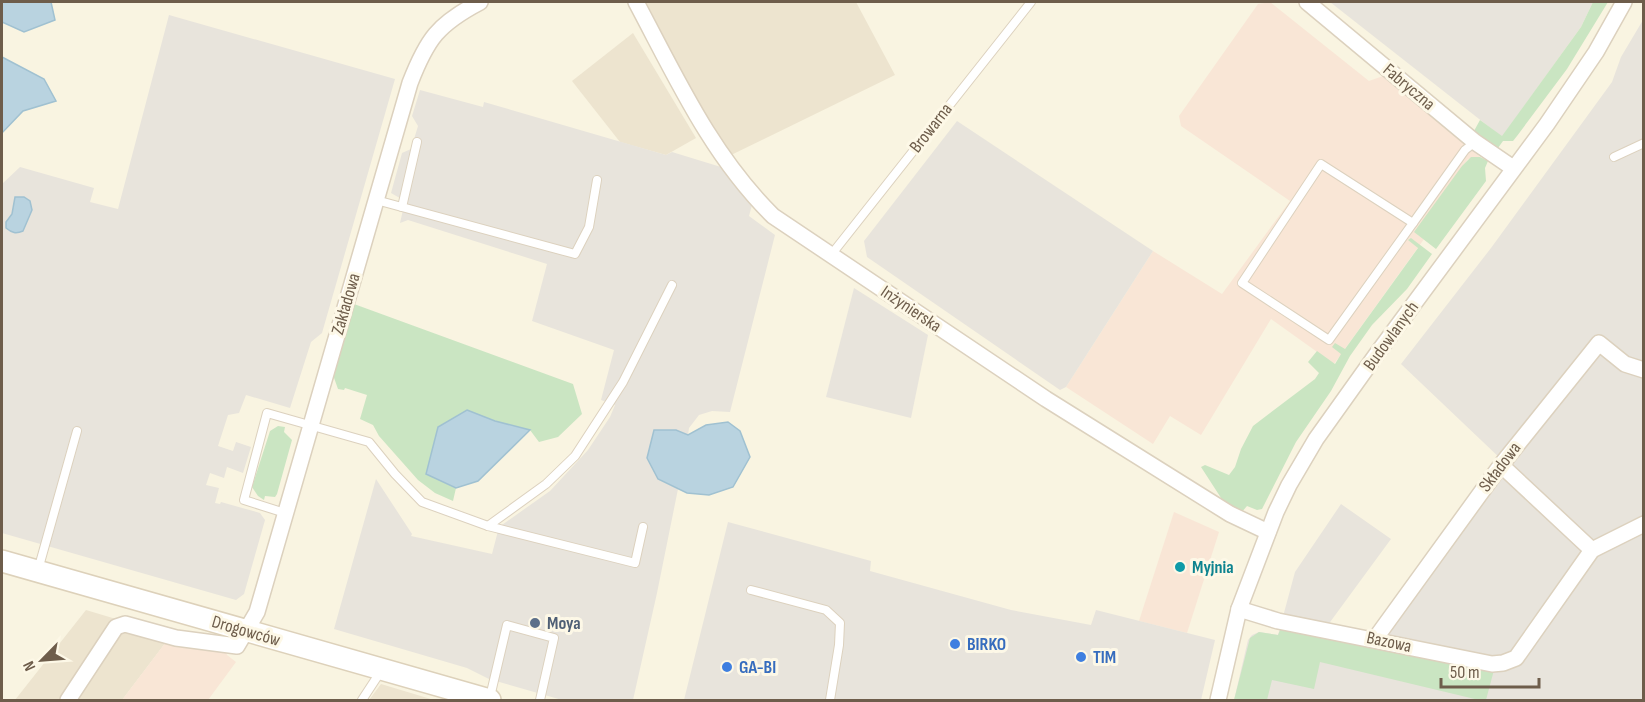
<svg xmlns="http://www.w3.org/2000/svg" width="1645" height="702" font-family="'Sofia Sans Condensed',sans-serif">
  <rect width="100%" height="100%" fill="#f9f4e1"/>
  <g fill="#ede4cf">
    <path d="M646,2h210l39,73 -166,81 -48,-85z"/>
    <path d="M633,33l63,105 -30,17 -46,-13 -48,-61z"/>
    <path d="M86,610l30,9 -4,6 54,17 -44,58h-107z"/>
    <path d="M381,684l53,16h-65z"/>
  </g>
  <g fill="#f9e6d6">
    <path d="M1270,2l99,79 14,-5 97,81 -12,2 -37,50 -4,26 -93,129 -63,-45 -70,116 -31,-19 -17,28 -87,-57 87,-136 69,43 68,-93 -109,-75 -2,-10 79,-112z"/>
    <path d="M1174,512l45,20 -32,101 -48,-12z"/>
    <path d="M166,642l60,9 1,4 9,7 -28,38h-86z"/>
  </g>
  <g fill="#e8e4dc">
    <path d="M1330,2h263l-12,25 -79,110z"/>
    <path d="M169,15l226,64 -73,254 -11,9 -21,66 -44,-13 -7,18 -11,2 -10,31 15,5 3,-9 15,5 -8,26 -16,-6 -3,11 -14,-5 -4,12 13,3 -4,15 5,1 1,-2 39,11 5,7 -21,74 -8,6 -234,-67v-349l18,-17 74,21 -4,14 28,7z"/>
    <path d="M1643,20v680h-409l14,-60 4,-5 7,-3 19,3 17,-63 46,-68 50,35 -66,90 50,9 128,-177 -102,-97 90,-116 121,-166 9,-25z"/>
    <path d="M420,90l63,17 1,-5 182,53 6,-3 49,15 31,38 -3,11 26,19 -45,177 -18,-1 -13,4 -10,13 -1,7 -12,-5 -18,49 20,10 -21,104 -24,107h-71l-73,-21 -22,-11 -133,-39 42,-150 36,55 -1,2 81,18 7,-27 51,-36 38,-41 22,-33 5,-12 -14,-5 13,-50 -82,-29 15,-57 -139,-44 -8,3 5,-22 -14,-8 11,-40 9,-4 7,-23 -6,-10z"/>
    <path d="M957,121l196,130 -87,136 -6,3 -193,-133 -3,-16z"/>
    <path d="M854,288l74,47 -17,83 -85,-21z"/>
    <path d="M728,522l143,39 -1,10 141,39 80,15 5,-15 119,30 -14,60h-517z"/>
  </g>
  <g fill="#cae5c2">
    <path d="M1593,2h15l-41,67 -50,67 -4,5h-10l-5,7 -24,-17 6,-11 22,16 79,-109z"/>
    <path d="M1471,157h9l8,4 -3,7 1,13 -50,68 -22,-17 48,-66z"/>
    <path d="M1411,238l21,16 -25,35 -35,36 -22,31 -19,35 -35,51 -34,67 -5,1 -10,-4 -6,7 -18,-12 -22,-34 4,-2 24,10 6,-8 6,-18 12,-23 62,-47 4,-6 -11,-11 9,-11 18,13 6,-10 -9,-7 3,-4 10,6 73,-101 -10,-8z"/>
    <path d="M354,304l219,80 9,30 -24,23 -19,5 -9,-12 -35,-9 -28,-11 -41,64 30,14 -3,13 -18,-8 -17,-13 -39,-44 -6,-11 -13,-6 7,-24 -22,-7 -1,2 -6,-1 -5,-14z"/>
    <path d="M278,426l7,1 -1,5 8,8 -15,54 -2,3 -10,-1 -1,4 -6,-4 -6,-9 18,-56z"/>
    <path d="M1281,628l178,37 35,5 -8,30h-7l-159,-38 -6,27 -42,-9 -5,20h-33l16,-62 9,-6 19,3z"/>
  </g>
  <g fill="#b9d3e0" stroke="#a0c1d1" stroke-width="1.5">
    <path d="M2,2h49l4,18 -31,12 -22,-10z"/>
    <path d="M2,57l42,22 12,22 -33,10 -21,22z"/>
    <path d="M15,197h9l6,4 2,9 -9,21c-7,3 -11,2 -17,-3v-6l6,-8z"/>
    <path d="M467,410l28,11 35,9 -52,51 -22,7 -30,-14 12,-47z"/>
    <path d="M728,422l12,9 10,26 -17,30 -24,8 -22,-2 -29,-14 -11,-21 7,-28h22l12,5 18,-10z"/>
  </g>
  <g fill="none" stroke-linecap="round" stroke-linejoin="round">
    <g stroke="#dcd1be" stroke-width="10">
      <g id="lane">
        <path d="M1614,157l30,-14"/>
        <path d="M1321,164l92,59 -84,117 -87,-57z"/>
        <path d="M376,200l199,54 14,-27 8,-47"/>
        <path d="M402,207l15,-65"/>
        <path d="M1413,223l52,-73 10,-8"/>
        <path d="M831,255l200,-253"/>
        <path d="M285,513l-41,-13 23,-87 102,29 26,32 27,28 66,24 147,37 8,-36"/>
        <path d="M488,526l58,-42 29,-28 48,-74 49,-97"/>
        <path d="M38,570l39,-139"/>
        <path d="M751,590l75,20 14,13 -1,22 -9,55"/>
        <path d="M490,697l17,-72 47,13 -14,62"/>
        <path d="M362,700l19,-29"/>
      </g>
    </g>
    <g stroke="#dcd1be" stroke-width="18">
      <g id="street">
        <path d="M636,2c40,75 75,153 137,214l273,183 184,115 38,18"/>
        <path d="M1307,2l168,140 38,26"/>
        <path d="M1501,465l91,85"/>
        <path d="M1239,609l39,12 214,43 11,-1 13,-5 76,-108 52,-26"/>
        <path d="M1375,639l126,-174 98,-122 26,21 19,6"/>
        <path d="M68,700l48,-73 9,-3 51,14 61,8 20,-34 153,-529c17,-44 28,-59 70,-81"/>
        <path d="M1218,700l21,-91 37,-97 13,-27 27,-46 60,-84 171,-231 49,-72 28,-50"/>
      </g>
    </g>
    <g stroke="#ddd1ba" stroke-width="24">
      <path id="secondary" d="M2,561l488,139"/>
    </g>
    <use href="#lane" stroke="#fff" stroke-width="8"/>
    <use href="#street" stroke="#fff" stroke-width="15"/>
    <use href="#secondary" stroke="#fff" stroke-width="21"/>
  </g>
  <circle fill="#0f9aa8" stroke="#fdf8e7" stroke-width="2" cx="1180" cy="567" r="6"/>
  <circle fill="#5c6f8a" stroke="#fdf8e7" stroke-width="2" cx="535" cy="623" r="6"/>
  <g fill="#3f7fe0" stroke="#fdf8e7" stroke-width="2">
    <circle cx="955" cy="644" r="6"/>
    <circle cx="1081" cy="657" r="6"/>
    <circle cx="727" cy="667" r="6"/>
  </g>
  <g text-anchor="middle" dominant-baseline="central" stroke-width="6" stroke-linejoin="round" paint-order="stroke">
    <g font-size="18" fill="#6e5d4b" stroke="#fdf8e7">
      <text transform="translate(1409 87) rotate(40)">Fabryczna</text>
      <text transform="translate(931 128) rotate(-52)">Browarna</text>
      <text transform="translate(346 304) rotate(-74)">Zakładowa</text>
      <text transform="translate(911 309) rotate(34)">Inżynierska</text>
      <text transform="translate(1391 336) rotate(-54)">Budowlanych</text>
      <text transform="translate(1500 467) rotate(-53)">Składowa</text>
      <text transform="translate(246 631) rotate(16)">Drogowców</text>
      <text transform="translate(1389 642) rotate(12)">Bazowa</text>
    </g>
    <g font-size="18" font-weight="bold" fill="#0d838f" stroke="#fdf8e7" text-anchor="start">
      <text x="1192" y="567">Myjnia</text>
    </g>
    <g font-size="18" font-weight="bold" fill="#4e5e75" stroke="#fdf8e7" text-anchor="start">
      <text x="547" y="623">Moya</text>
    </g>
    <g font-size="18" font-weight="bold" fill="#366cbe" stroke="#fdf8e7" text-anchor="start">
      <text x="967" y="644">BIRKO</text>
      <text x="1093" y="657">TIM</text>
      <text x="739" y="667">GA-BI</text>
    </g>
  </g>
  <rect width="1645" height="702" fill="none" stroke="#6e5d4b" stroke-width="6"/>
  <g transform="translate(42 660) rotate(245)" stroke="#fdf8e7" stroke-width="4.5" paint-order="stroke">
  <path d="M0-4.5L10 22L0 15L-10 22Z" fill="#6e5d4b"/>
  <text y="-9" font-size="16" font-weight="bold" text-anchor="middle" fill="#6e5d4b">N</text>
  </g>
  <path d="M1441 678v9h98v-9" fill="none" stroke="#6e5d4b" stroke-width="3"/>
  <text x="1450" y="678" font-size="18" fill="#6e5d4b" stroke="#fdf8e7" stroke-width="4.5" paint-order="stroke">50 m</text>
</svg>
